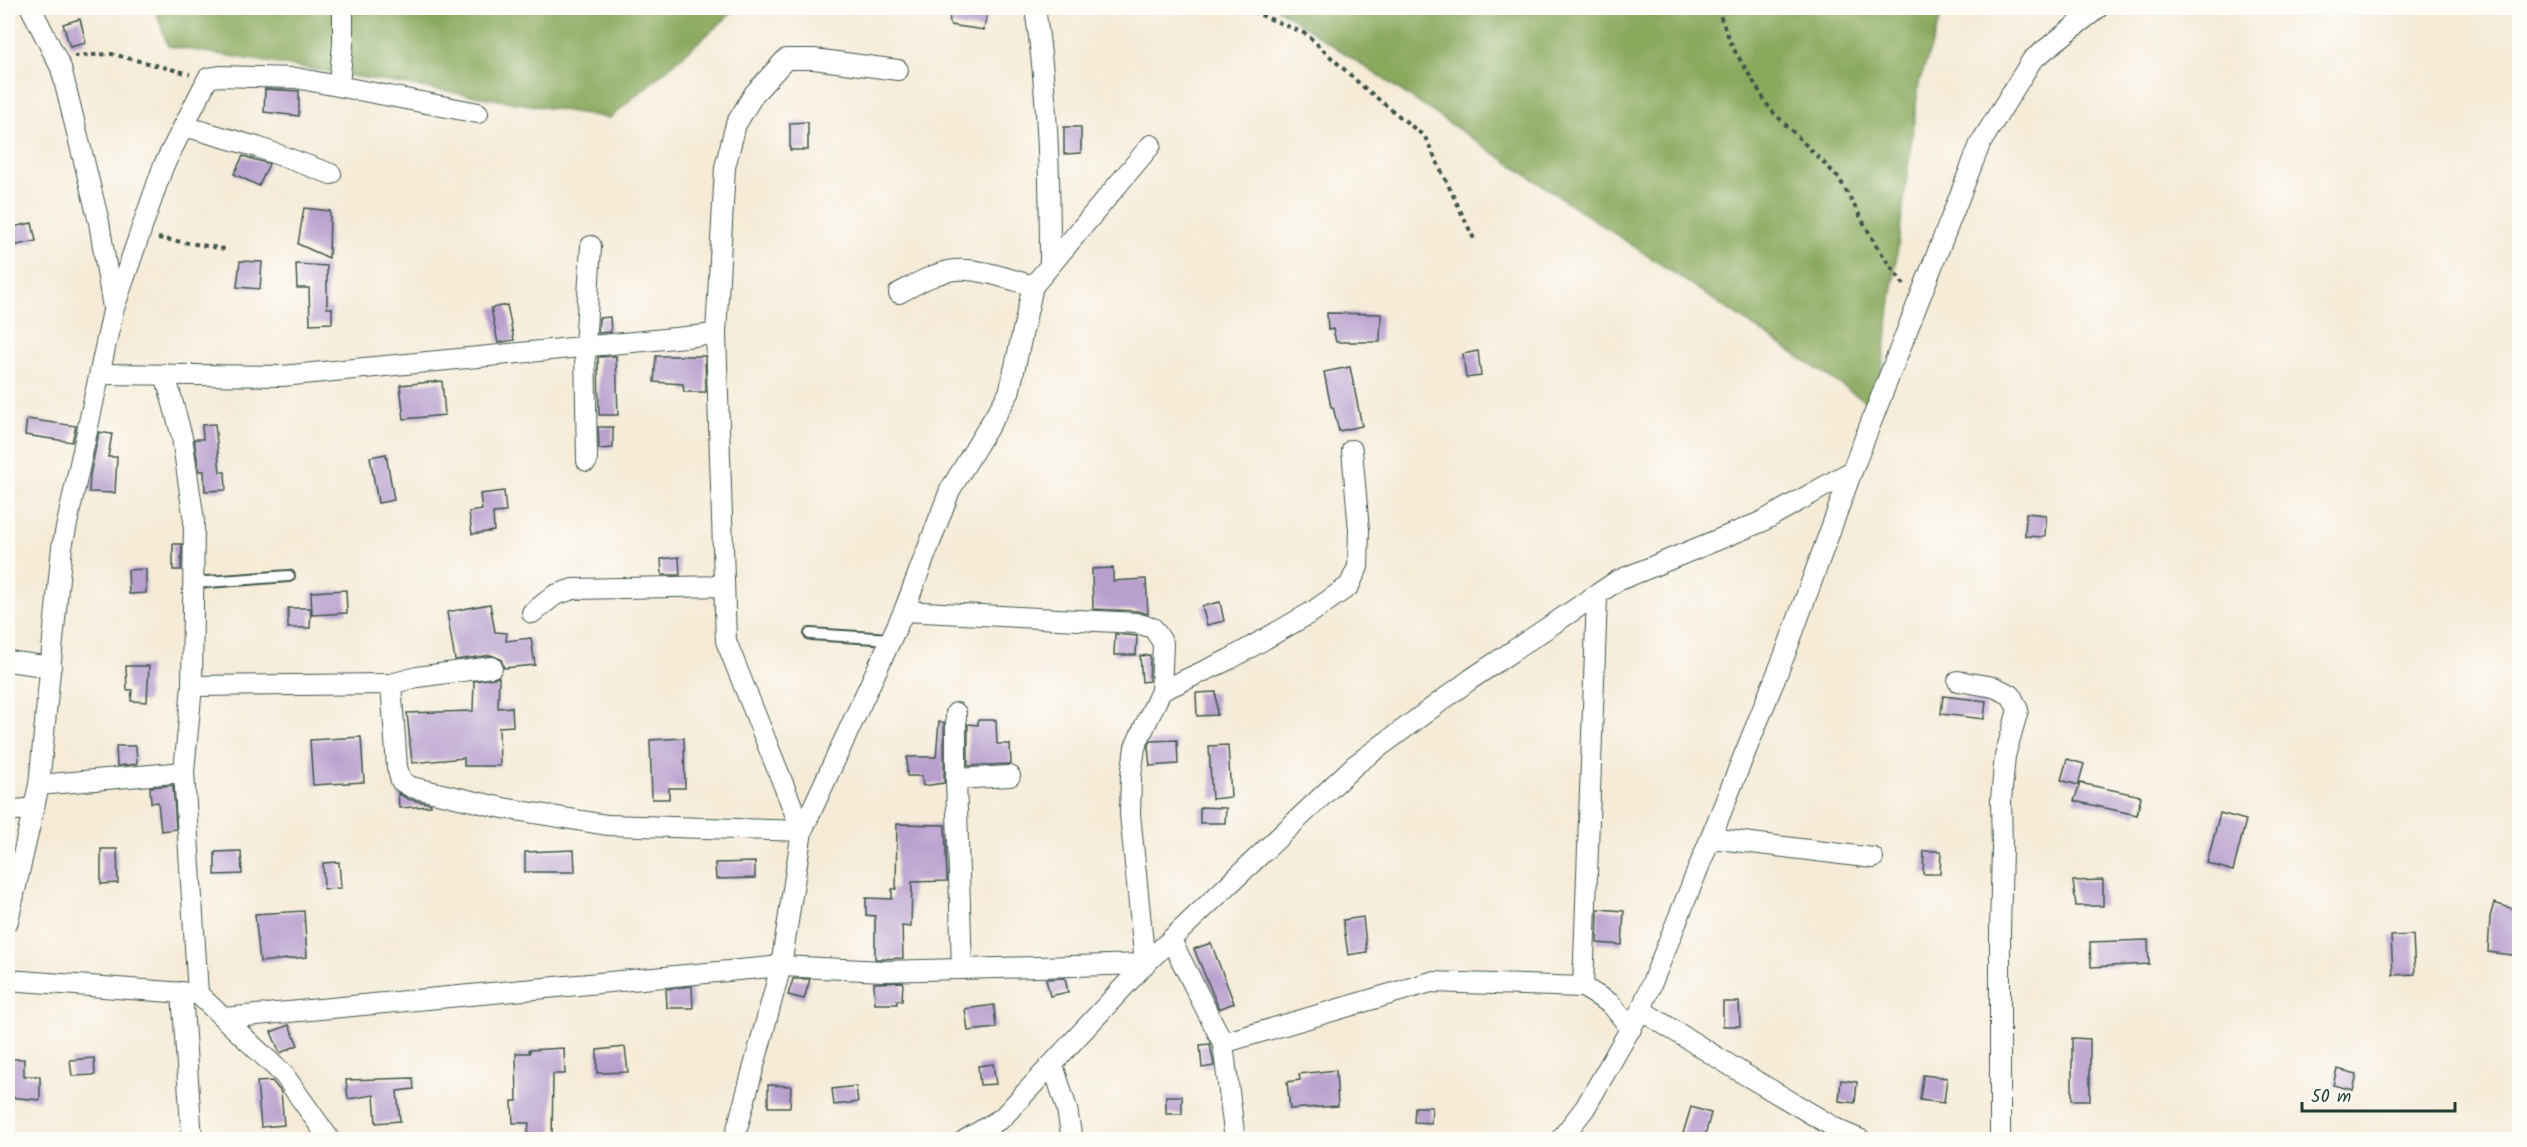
<svg xmlns="http://www.w3.org/2000/svg" width="2527" height="1147" font-family="Kalam,sans-serif">
  <rect width="100%" height="100%" fill="#fdfcf7"/>
  <filter id="ink" filterUnits="userSpaceOnUse"><feTurbulence type="fractalNoise" baseFrequency=".0167" numOctaves="2"/><feDisplacementMap in="SourceGraphic" scale="12" xChannelSelector="R" yChannelSelector="G"/><feConvolveMatrix kernelMatrix="1 2 1 2 8 2 1 2 1" color-interpolation-filters="sRGB"/></filter>
  <filter id="wash" filterUnits="userSpaceOnUse"><feTurbulence type="fractalNoise" baseFrequency=".008" numOctaves="4" result="noise"/><feDisplacementMap in="SourceGraphic" scale="24" xChannelSelector="R" yChannelSelector="G"/><feGaussianBlur stdDeviation="1.35" result="paint"/><feColorMatrix in="noise" values="0 0 0 0 0 0 0 0 0 0 0 0 0 0 0 0 0 1.4 0 .05"/><feComposite in="paint" operator="in"/></filter>
  <g filter="url(#wash)">
    <rect width="100%" height="100%" fill="#f5ebd7"/>
    <g fill="#89a95d" stroke="#547348" stroke-width="1.5">
      <path d="M155,8h583l-128,110 -442,-72z"/>
      <path d="M1277,8h667l-25,75 -42,326z"/>
    </g>
    <g id="blocks">
      <g fill="#b89fce">
        <path d="M949,8h39l-4,22 -34,-5z"/>
        <path d="M80,19l6,24 -16,4 -7,-23z"/>
        <path d="M265,89l34,2v25l-35,-4z"/>
        <path d="M808,122v28h-18v-27z"/>
        <path d="M1064,127h17v26l-17,1z"/>
        <path d="M243,156l26,8 -10,22 -25,-12z"/>
        <path d="M304,208l26,3 -1,47 -31,-14z"/>
        <path d="M32,223l4,18 -28,6v-19z"/>
        <path d="M240,261l22,1 -2,27 -23,-2z"/>
        <path d="M296,264l31,2v42h5v15l-22,1 -1,-36h-12z"/>
        <path d="M507,305l7,35 -16,3 -7,-35z"/>
        <path d="M1327,313l54,1 -1,28h-44l-3,-13 -5,1z"/>
        <path d="M610,317l1,15 -13,1 1,-15z"/>
        <path d="M1478,351l3,25 -15,2 -3,-24z"/>
        <path d="M616,356l2,59h-19l-1,-58z"/>
        <path d="M656,356h49l1,36h-22l-1,-8 -29,-2z"/>
        <path d="M1350,367l12,59 -23,5 -6,-24h-2l-7,-35z"/>
        <path d="M442,381l3,34 -41,4 -4,-34z"/>
        <path d="M27,419l49,7 -4,16 -47,-7z"/>
        <path d="M215,424l5,48h5l1,18 -21,1 -1,-20h-5l-5,-32h9l-1,-14z"/>
        <path d="M598,427h15v21l-14,1z"/>
        <path d="M99,432l13,2 -4,23h9l-2,36 -26,-1 1,-17z"/>
        <path d="M386,454l8,46 -16,3 -8,-46z"/>
        <path d="M504,491l2,21 -13,1 1,18 -22,3 -3,-22 13,-2 -2,-16z"/>
        <path d="M2026,513l20,2 -1,22 -20,-1z"/>
        <path d="M173,544h9l-1,26h-8z"/>
        <path d="M679,557l1,18h-18l-1,-16z"/>
        <path d="M1113,568v13l33,-2 2,35 -11,-3 -44,-2 -1,-40z"/>
        <path d="M146,569v24l-17,1 -1,-24z"/>
        <path d="M346,590l1,23 -35,2 -1,-23z"/>
        <path d="M1220,602l4,19 -17,4 -5,-19z"/>
        <path d="M490,604l5,28 12,1 -1,8 25,-3 4,27 -31,3 -3,-9 -10,-4 -36,5 -8,-48z"/>
        <path d="M288,608h23l-1,20h-22z"/>
        <path d="M1115,634l22,2 -1,19h-22z"/>
        <path d="M1150,655l-1,26 -7,1 -2,-26z"/>
        <path d="M126,666h23l-2,36 -16,-1 1,-11h-5z"/>
        <path d="M499,677l-1,31 14,-1 1,19 -14,1 1,39h-36v-8l-52,5 -5,-50 66,-2 1,-30z"/>
        <path d="M1216,692l1,23 -20,1 -1,-23z"/>
        <path d="M1943,696l43,5 -2,18 -43,-5z"/>
        <path d="M978,720h18l1,24h13l1,20 -43,2v-42l10,1z"/>
        <path d="M939,722l5,1v60l-21,3 -1,-10h-15v-19h29z"/>
        <path d="M361,737l3,45 -51,3 -3,-45z"/>
        <path d="M684,738l1,50h-16v11h-17l-2,-59z"/>
        <path d="M1177,740l1,24 -28,2 -2,-19 3,-6z"/>
        <path d="M1228,745l3,52 -19,2 -3,-53z"/>
        <path d="M116,746h20l1,18 -20,2z"/>
        <path d="M2067,759l17,5 -6,21 -17,-5z"/>
        <path d="M2080,783l61,13 -4,19 -63,-14z"/>
        <path d="M173,785l3,44 -15,2 -3,-29 -7,1 -1,-16z"/>
        <path d="M398,793l10,6 23,5v2l-32,2z"/>
        <path d="M1200,807l26,1 -1,15h-25z"/>
        <path d="M2220,813l26,7 -13,51 -26,-8z"/>
        <path d="M897,824l48,1 2,56 -35,1 -1,45 -9,-1 1,32 -28,1v-43l-9,-1v-17l26,1v-10h4z"/>
        <path d="M101,849h16l1,34 -17,1z"/>
        <path d="M574,850l1,22h-50v-20z"/>
        <path d="M241,851l1,23 -27,1v-23z"/>
        <path d="M1924,851h17l-1,23h-17z"/>
        <path d="M339,862l2,26 -17,1 -1,-26z"/>
        <path d="M755,862v16l-39,1 -1,-16z"/>
        <path d="M2103,880v26h-27l-3,-25z"/>
        <path d="M2494,903l26,8v45l-32,-4 2,-35z"/>
        <path d="M1598,909l26,2 -2,34 -25,-2z"/>
        <path d="M304,911l3,46 -47,5 -5,-48z"/>
        <path d="M1363,917l4,35 -19,3 -5,-35z"/>
        <path d="M2413,935l2,39 -22,1 -2,-39z"/>
        <path d="M2148,940l1,24 -58,3 -1,-25z"/>
        <path d="M1211,943l23,60 -15,6 -25,-60z"/>
        <path d="M1065,978l3,14 -18,4 -4,-17z"/>
        <path d="M793,979h17l-6,20 -16,-4z"/>
        <path d="M903,982l-1,19 -5,-1v4h-22l-1,-21z"/>
        <path d="M692,986l1,22h-26l-1,-19z"/>
        <path d="M1723,1002h16l1,24h-17z"/>
        <path d="M994,1005l2,23 -28,3 -3,-22z"/>
        <path d="M289,1025l9,20 -18,8 -9,-21z"/>
        <path d="M2072,1038l18,1v61h-18z"/>
        <path d="M1210,1044l4,22 -12,2 -2,-23z"/>
        <path d="M625,1047l3,25 -31,1v-23z"/>
        <path d="M564,1048l1,26h-12l-1,66h-25l2,-17h-16l-1,-22h5l-1,-48h14l-1,-3z"/>
        <path d="M94,1058l1,17 -23,1 -2,-16z"/>
        <path d="M8,1059h16v17h16v24l-32,-3z"/>
        <path d="M993,1064l3,20 -16,1 -2,-19z"/>
        <path d="M2337,1069l20,5 -4,16 -20,-5z"/>
        <path d="M1336,1070l2,36 -48,3 -3,-27 13,-2 -1,-6z"/>
        <path d="M1923,1075l24,3 -3,25 -24,-3z"/>
        <path d="M413,1078l1,11 -17,2 3,30 -24,2 -2,-28 -26,4 -2,-19z"/>
        <path d="M1841,1080l16,2 -2,21 -16,-2z"/>
        <path d="M272,1081l9,11 3,33 -23,2 -4,-45z"/>
        <path d="M768,1085l23,1 -1,21h-22z"/>
        <path d="M856,1086l2,16 -24,3 -2,-16z"/>
        <rect x="1166" y="1096" width="16" height="18"/>
        <path d="M1415,1107h17l-1,16 -17,-1z"/>
        <path d="M1691,1107l20,6 -7,27h-23z"/>
      </g>
    </g>
  </g>
  <g filter="url(#ink)">
    <use href="#blocks" fill-opacity="0" stroke="#3f574c" stroke-width="1.5"/>
    <g fill="none" stroke-linecap="round" stroke-linejoin="round">
      <g stroke="#3f574c" stroke-width="14">
        <g id="service">
          <path d="M193,583l96,-7"/>
          <path d="M810,634l81,5"/>
        </g>
      </g>
      <g stroke="#3f574c" stroke-width="22">
        <g id="minor">
          <path d="M31,8l30,60 38,154 14,86"/>
          <path d="M1035,8c13,85 15,171 15,257"/>
          <path d="M898,70l-84,-11h-28l-32,35 -18,30 -11,43 -9,167 10,307 76,190 102,-220 46,-121 59,-97 24,-107 118,-141"/>
          <path d="M339,84l4,-40v-36"/>
          <path d="M184,126l73,21 74,27"/>
          <path d="M899,293c17,-9 37,-21 56,-23 25,-2 54,9 78,16"/>
          <path d="M100,374l182,2 434,-42"/>
          <path d="M165,374l17,63 12,84 -2,165 -8,86 14,222"/>
          <path d="M587,461l-2,-114 6,-101"/>
          <path d="M904,611l232,12 17,5 10,15 -2,48 -26,56 -4,29 -1,38 15,150 -143,154 -37,22"/>
          <path d="M532,613l23,-18 18,-6 151,-3"/>
          <path d="M8,661l43,6"/>
          <path d="M1958,681l36,6 17,8 7,15 -13,46 -4,44 1,49 -2,81v210"/>
          <path d="M391,684l26,-7 75,-10"/>
          <path d="M192,686l199,-2 6,83 4,14 10,6 92,21 104,17 195,6 -21,135 103,5 261,-7 210,-199 116,-86 146,-98 144,-59 91,-51"/>
          <path d="M1161,691l69,-32 82,-47 37,-26 9,-19 1,-37 -7,-80"/>
          <path d="M956,713v66l6,190"/>
          <path d="M956,779l54,-3"/>
          <path d="M39,785l145,-13"/>
          <path d="M8,811l26,-3"/>
          <path d="M1711,838l162,20"/>
          <path d="M8,921l31,-136 23,-238 51,-236 50,-144 45,-89 12,-2 76,2 182,35"/>
          <path d="M1171,940l52,103 12,97"/>
          <path d="M8,980l190,14 86,81 46,65"/>
          <path d="M1583,987l14,-391"/>
          <path d="M182,992l10,148"/>
          <path d="M1641,1010l103,64 98,58 19,8"/>
          <path d="M224,1018l557,-52 -47,174"/>
          <path d="M1223,1043l208,-61 152,5 28,17 20,25"/>
          <path d="M1053,1065l14,44 5,31"/>
          <path d="M1560,1140l25,-32 56,-98 144,-356 67,-183 128,-327 52,-84 66,-52"/>
        </g>
      </g>
      <g stroke="#3f574c" stroke-width="4" stroke-dasharray="4.5 4.5" stroke-linecap="butt">
        <path d="M1244,8l62,26 55,51 64,52 49,102"/>
        <path d="M1717,8l16,40 37,61 69,69 38,69 28,39"/>
        <path d="M74,56l38,-2 78,20"/>
        <path d="M158,238l67,11"/>
      </g>
      <use href="#service" stroke="#fff" stroke-width="10"/>
      <use href="#minor" stroke="#fff" stroke-width="20"/>
    </g>
  </g>
  <rect width="2527" height="1147" fill="none" stroke="#fdfcf7" stroke-width="30"/>
  <path d="M2302 1102v9h153v-9" fill="none" stroke="#1f3d34" stroke-width="3"/>
  <text x="2311" y="1102" font-size="18" fill="#1f3d34" stroke="#fdfcf7" stroke-width="4.5" paint-order="stroke">50 m</text>
</svg>
